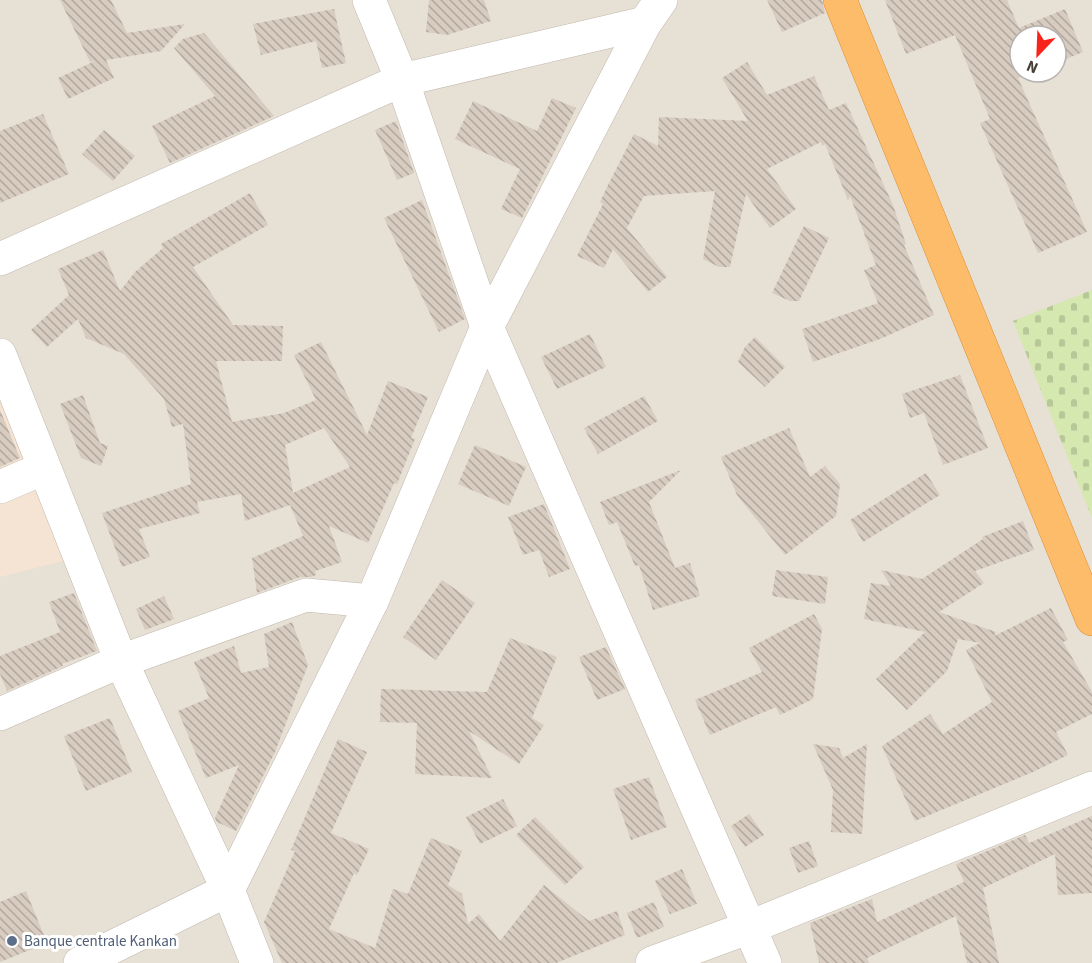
<svg xmlns="http://www.w3.org/2000/svg" width="1092" height="963" font-family="'Source Sans 3',sans-serif">
  <defs>
    <pattern id="cemetery-stones" width="16" height="16" patternUnits="userSpaceOnUse" patternTransform="scale(1.5)"><rect width="16" height="16" fill="#d4e8b0"/><path d="M2 7V4a2 2 0 0 1 4 0v3zM10 15v-3a2 2 0 0 1 4 0v3z" fill="#b7c898"/></pattern>
    <pattern id="building-back-hatch" width="6" height="6" patternUnits="userSpaceOnUse" patternTransform="scale(1.5)"><rect width="6" height="6" fill="#d8ccc0"/><path d="M-1 5l2 2M0 0l6 6M5-1l2 2" fill="none" stroke="#b1a79d"/></pattern>
  </defs>
  <rect width="100%" height="100%" fill="#f3efe7"/>
  <path fill="#e7e0d5" fill-rule="evenodd" d="M0,0h1092v963h-1092zM1020,36h36v36h-36z"/>
  <path fill="#f5e3d3" d="M0,390l71,169 -71,18z"/>
  <path fill="url(#cemetery-stones)" d="M1092,290v228l-79,-197z"/>
  <g fill="url(#building-back-hatch)" fill-rule="evenodd">
    <path d="M60,0h51l16,33 58,-9 -24,27 -55,9 8,18 -46,21 -10,-21 37,-17 -5,1z"/>
    <path d="M429,0h55l7,21 -44,14 -21,-3z"/>
    <path d="M767,0h55l3,13 -43,19z"/>
    <path d="M885,0h122l12,28 46,-19 18,43 -27,11v-27h-36v36h13l-15,6 69,154 -49,21 -58,-130 10,-4 -35,-84 -49,19z"/>
    <path d="M334,9l12,54 -24,5 -6,-27 -55,14 -8,-31z"/>
    <path d="M204,33l70,83 -104,47 -18,-37 63,-30 -41,-48 9,-9z"/>
    <path d="M747,62l20,33 47,-19 15,34 17,-7 47,102 13,39 -2,1 30,70 -54,24 -67,23 -11,-33 76,-26 -14,-33 12,-5 -26,-69 -2,4 -23,-56 -3,2 -1,-4 -54,27 29,40 -26,19 -24,-34 -16,73h-11l-16,-8 12,-68 -71,5 -17,32 40,49 -19,15 -35,-43 -9,19 -27,-12 26,-52 -3,-2 7,-15 27,-53 24,12 1,-29 89,4 -26,-43z"/>
    <path d="M552,98l24,10 -54,110 -21,-9 19,-40 -65,-30 18,-38 64,30z"/>
    <path d="M43,114l26,60 -69,29v-72z"/>
    <path d="M396,121l18,52 -17,7 -22,-50z"/>
    <path d="M104,130l31,26 -22,25 -31,-27z"/>
    <path d="M250,193l18,32 -75,42 40,58 50,1 -1,35h-66l16,61 52,-9 32,-13 -22,-45 27,-13 46,93 21,-54 40,16 -17,41 4,1 -18,45 -3,-1 -26,60 -39,-17 13,36 -27,9 1,4 -5,2h-11l-43,16 -5,-35 51,-22 -13,-31 -45,16 -4,-27 -44,8 3,11 -61,16 11,28 -28,10 -20,-54 89,-29 -8,-60 -11,3 -8,-28 -40,-45 -38,-16 -8,-19 -31,28 -16,-17 38,-35 -11,-26 45,-19 17,41 15,-19 28,-24 -2,-4zM324,428l26,39 -57,26 -8,-48z"/>
    <path d="M422,200l43,119 -26,13 -55,-114z"/>
    <path d="M804,226l25,12 -30,63h-9l-18,-8z"/>
    <path d="M590,334l16,33 -49,22 -16,-32z"/>
    <path d="M755,337l30,30 -20,20 -27,-25 7,-15z"/>
    <path d="M960,375l28,73 -45,17 -19,-52 -14,5 -8,-24z"/>
    <path d="M83,395l17,48 8,3 -7,20 -20,-8 -21,-54z"/>
    <path d="M644,396l14,25 -60,33 -14,-26z"/>
    <path d="M0,410l20,48 -20,9z"/>
    <path d="M789,428l21,49 15,-11 15,18 -4,32 -51,39 -48,-60 -16,-38z"/>
    <path d="M475,445l51,22 -17,39 -51,-22z"/>
    <path d="M681,470l-32,32 26,66 15,-5 10,33 -47,14 -14,-45 -4,1 -18,-44 -8,3 -9,-23z"/>
    <path d="M926,473l14,22 -77,47 -13,-22z"/>
    <path d="M544,504l26,65 -21,8 -10,-27 -16,5 -15,-38z"/>
    <path d="M1023,521l11,29 -59,21 9,12 -45,29 57,20 -2,4 57,-28 17,32 -5,2 29,50v22l-36,18 12,23 -35,17 -118,49 -33,-75 48,-32 13,20 49,-32 -26,-52 14,-7 -22,-4 -11,32 -40,39 -31,-31 49,-47 -61,-13 7,-36 20,3 -10,-16 41,9 61,-40 -1,-2z"/>
    <path d="M776,570l52,7 -3,27 -53,-8z"/>
    <path d="M442,580l33,23 -39,57 -33,-23z"/>
    <path d="M74,593l23,58 -35,13 1,2 -56,25 -7,-17v-18l60,-24 -11,-30z"/>
    <path d="M164,596l10,23 -29,11 -9,-21z"/>
    <path d="M814,614l8,15 -9,70 -33,16 -4,-8 -66,28 -15,-35 67,-28 -13,-24z"/>
    <path d="M292,622l16,43 -33,87 -39,79 -19,-9 -2,-4 24,-53 -33,13 -28,-67 31,-13 -15,-36 40,-16 7,27 28,-6 -5,-33z"/>
    <path d="M510,638l47,19 -25,61 12,7 -25,39 -50,-33 23,47 -77,-4 2,-51 -37,-1 1,-33 106,3z"/>
    <path d="M606,647l19,42 -28,11 -18,-43z"/>
    <path d="M110,718l22,54 -46,19 -22,-55z"/>
    <path d="M338,739l29,13 -36,81 38,16 -12,26 -3,-2 -25,56 46,19 18,-59 15,5 23,-56 31,13 -14,34 14,9 6,30 11,-10 21,27 44,-56 45,36 28,-10 8,24 -69,28h-274l-18,-41 31,-71 -4,-1z"/>
    <path d="M813,744l26,4 4,10 24,-14 -5,90 -31,-2 2,-42z"/>
    <path d="M649,777l18,50 -36,13 -18,-51z"/>
    <path d="M503,799l14,27 -37,18 -14,-27z"/>
    <path d="M749,814l15,21 -19,12 -14,-21z"/>
    <path d="M1092,816v77l-34,2 -3,-41 -72,34 16,75h-32l-11,-47 -89,42 2,5h-50l-9,-40 62,-24 5,23 87,-40 -8,-18 69,-29 4,8z"/>
    <path d="M535,817l49,50 -19,18 -49,-50z"/>
    <path d="M809,841l9,25 -20,7 -9,-25z"/>
    <path d="M682,869l15,35 -27,10 -15,-33z"/>
    <path d="M26,891l21,52 -47,19v-60z"/>
    <path d="M654,902l10,25 -27,11 -10,-25z"/>
  </g>
  <g fill="none" stroke-linecap="round" stroke-linejoin="round">
    <g stroke="#c2b8ad" stroke-width="34">
      <g id="minor">
        <path d="M369,0l33,80 85,247 278,636"/>
        <path d="M0,259l402,-179 243,-57"/>
        <path d="M0,355l121,306 107,229 29,73"/>
        <path d="M0,487l44,-19"/>
        <path d="M0,714l121,-53 185,-66 66,6"/>
        <path d="M80,963l148,-73 144,-289 115,-274 158,-304 16,-23"/>
        <path d="M652,963l98,-36 342,-139"/>
      </g>
    </g>
    <g stroke="#dc8f38" stroke-width="34">
      <path id="highway" d="M840,0l252,619"/>
    </g>
    <use href="#minor" stroke="#fff" stroke-width="33"/>
    <use href="#highway" stroke="#fdbc69" stroke-width="33"/>
  </g>
  <circle fill="#5c6f8a" stroke="#fff" stroke-width="2" cx="12" cy="941" r="6"/>
  <g text-anchor="middle" dominant-baseline="central" stroke-width="6" stroke-linejoin="round" paint-order="stroke">
    <g font-size="15" fill="#4e5e75" stroke="#fff" text-anchor="start">
      <text x="24" y="941">Banque centrale Kankan</text>
    </g>
  </g>
  <g transform="translate(1038 54) rotate(203)"><circle r="28" fill="#ffffff" stroke="#b5b2af" stroke-width="1.5"/>
  <path d="M0-4.5L10 22L0 15L-10 22Z" fill="#f82419"/>
  <text y="-9" font-size="16" font-weight="bold" text-anchor="middle" fill="#473e36">N</text>
  </g>
</svg>
